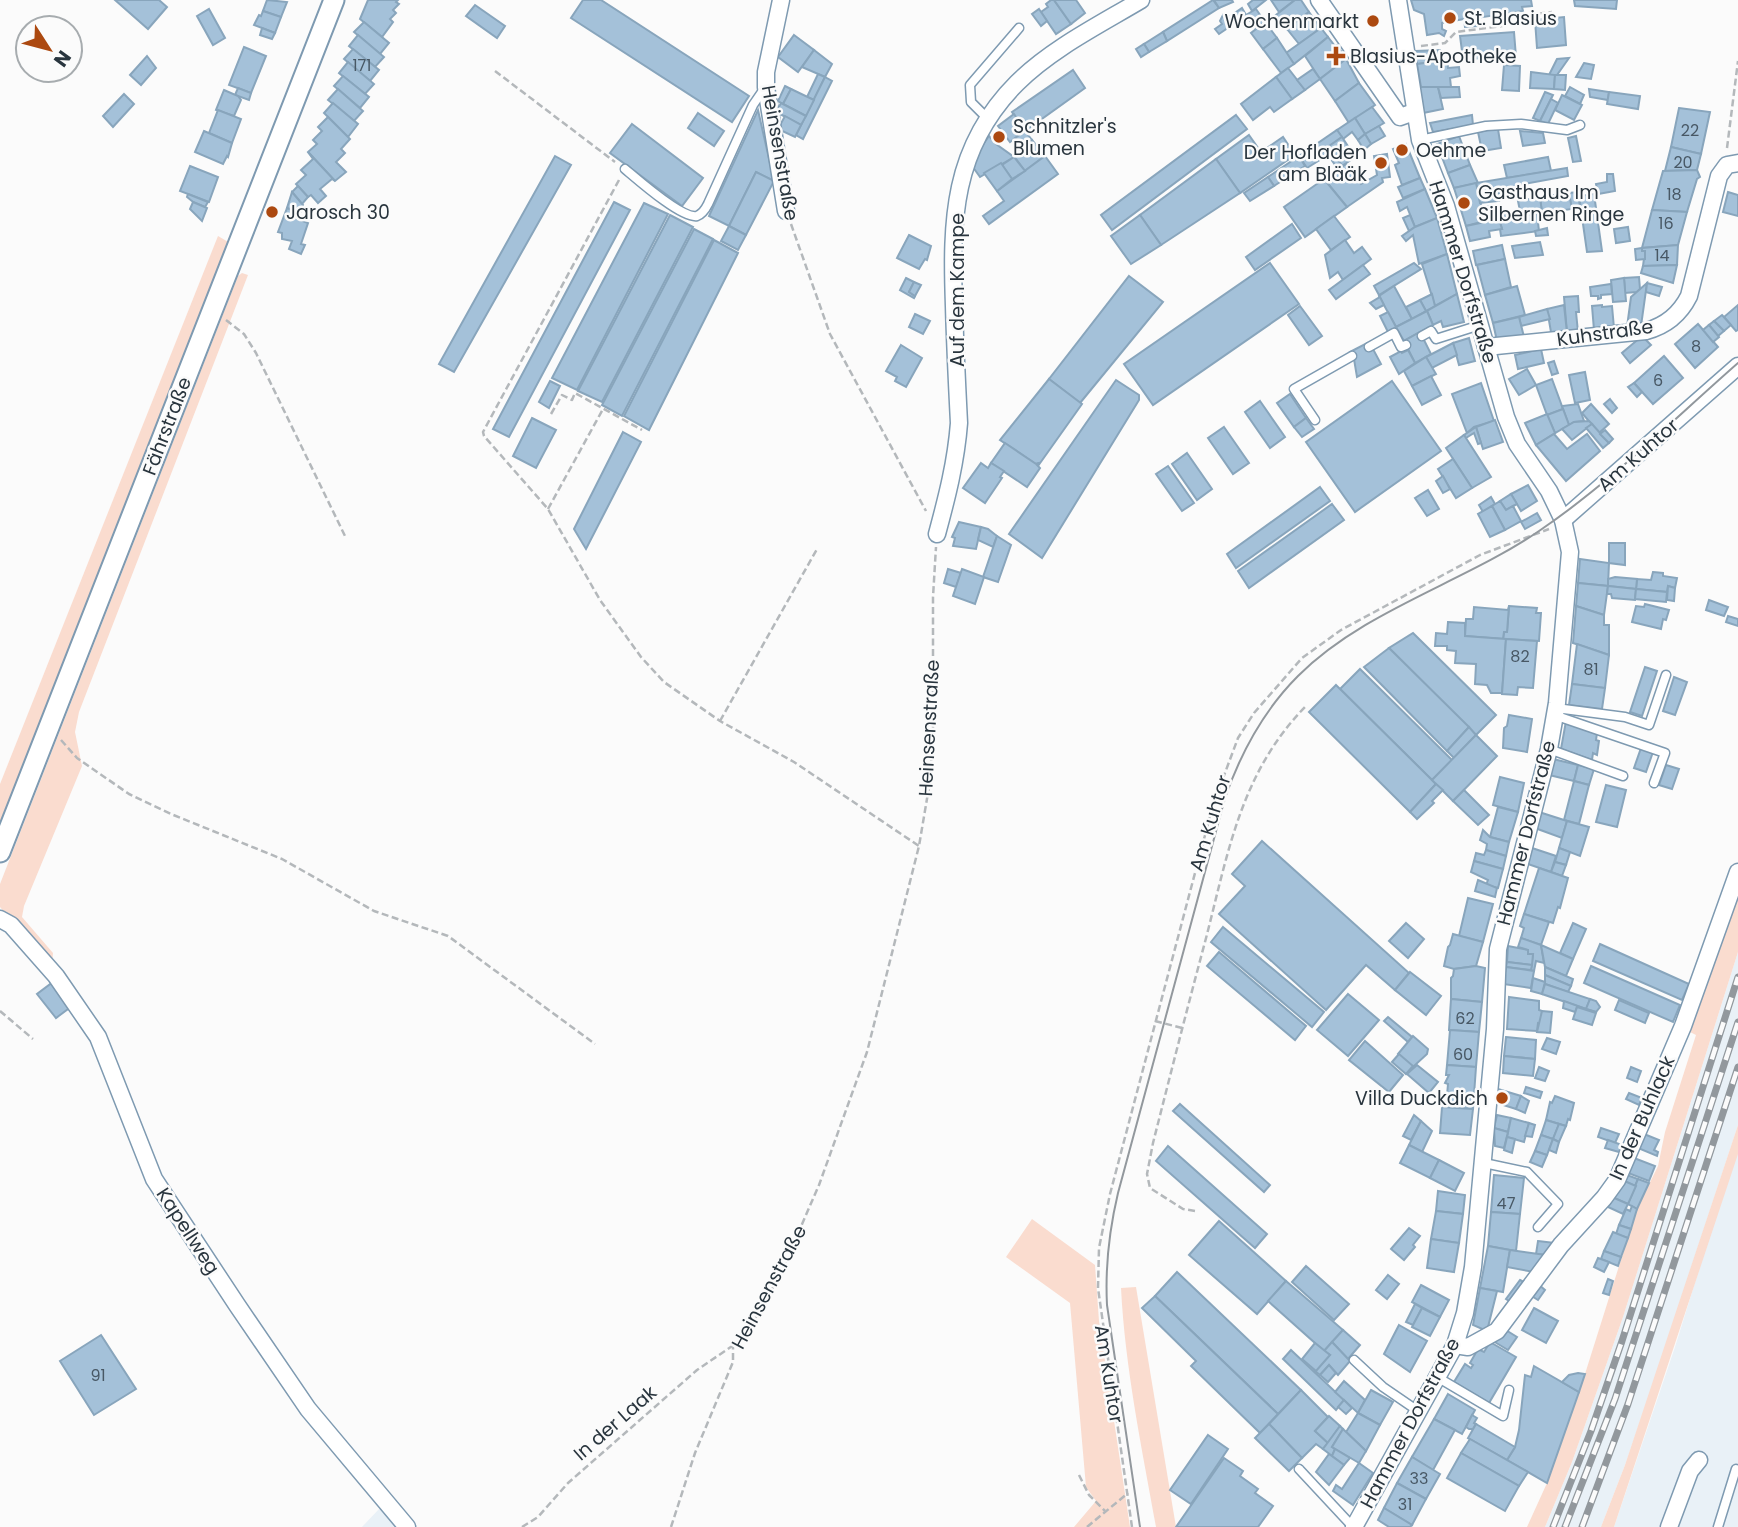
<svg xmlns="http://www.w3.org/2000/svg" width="1738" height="1527" font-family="Poppins,sans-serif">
  <rect width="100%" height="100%" fill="#fbfbfb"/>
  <g fill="#e9f1f7">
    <path d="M1738,952v173l-81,246 -32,94 -24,62h-56l27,-65 51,-145z"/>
    <path d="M1738,1144v383h-124l61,-180z"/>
    <path d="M381,1507l17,20h-36z"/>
  </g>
  <g fill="#fadccf">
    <path d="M218,236l12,7 -230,580v-39z"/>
    <path d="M242,273l6,2 -169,437 -4,20 7,34 -58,140 -2,11 31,36 -1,14 -52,-60v-23l238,-608z"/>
    <path d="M1738,879v73l-115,365 -51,145 -27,65h-18l20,-44 32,-90 58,-184 21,-43 7,-34 31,-97 -12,-6z"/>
    <path d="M1738,1125v29l-124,373h-13l24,-62z"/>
    <path d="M1032,1219l63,46 4,56 31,206h-56l22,-26 -10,-14 -16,-184 -64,-46z"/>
    <path d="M1136,1287l40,240h-20c-14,-78 -31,-159 -35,-239z"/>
  </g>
  <g fill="#a4c1d9" stroke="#88a5bc" stroke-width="2">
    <path d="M115,0h44l8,7 -19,22z"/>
    <path d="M267,0l20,2 -6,15 -18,-6z"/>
    <path d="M368,0h30l-2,2 3,2 -6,6 3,3 -6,6 3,3 -11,15 -22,-18z"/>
    <path d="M583,0h18l148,96 -17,26 -161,-104z"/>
    <path d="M1051,0h3l17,24 -15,10 -15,-22 7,-5 -2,-3z"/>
    <path d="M1054,0h22l9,13 -14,11z"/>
    <path d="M1213,0l6,8 -52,33 -4,-9z"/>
    <path d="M1214,0h18l1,2 -14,6z"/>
    <path d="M1253,0h13l-14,11 -4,-7z"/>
    <path d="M1271,0h24l-16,12z"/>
    <path d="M1295,0h6l8,12 -22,17 -11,-14z"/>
    <path d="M1411,0h120l1,6 -10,1 1,4 -47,7 1,8 -12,1 -1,-8 -22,4v6l4,2 -2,5 -5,-3 -12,2 -3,-21 -10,-4z"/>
    <path d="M1574,0h43l-1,9 -41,-3z"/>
    <path d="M475,5l30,21 -8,12 -31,-22z"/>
    <path d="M1242,8l4,7 -11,8 -6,-6z"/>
    <path d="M209,9l16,29 -12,7 -16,-29z"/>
    <path d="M1039,9l8,12 -6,5 -9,-12z"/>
    <path d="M1256,9l9,13 -9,7 -10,-14z"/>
    <path d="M263,11l18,6 -6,16 -21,-8 5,-10 2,1z"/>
    <path d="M1309,12l12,16 -22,16 -12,-15z"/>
    <path d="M1223,15l2,2 3,-2 7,8 -16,11 -4,-5 7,-5 -2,-3z"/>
    <path d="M1564,17l2,28 -29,3 -2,-28z"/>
    <path d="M364,22l25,21 -9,11 -26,-22z"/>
    <path d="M1265,22l12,16 -14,11 -12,-16z"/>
    <path d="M262,28l13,5 -3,6 -12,-4z"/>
    <path d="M1321,28l7,9 -34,27 -8,-11z"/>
    <path d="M1163,32l4,9 -18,11 -5,-8z"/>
    <path d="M1514,32l2,25 -53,2 -3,-23z"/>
    <path d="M358,35l26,22 -9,10 -26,-21z"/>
    <path d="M794,35l20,15 -16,22 -20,-15z"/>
    <path d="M1328,37l7,9 2,-1 9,14 -26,20 -15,-23z"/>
    <path d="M1277,38l17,26 -13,9 -18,-24z"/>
    <path d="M1144,44l5,8 -8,5 -5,-8z"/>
    <path d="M244,47l22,9 -15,37 -22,-8z"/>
    <path d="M353,49l26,21 -9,11 -26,-22z"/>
    <path d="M814,50l18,14 -7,13 -23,-10z"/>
    <path d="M1440,50v11l-23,3 -1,-13z"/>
    <path d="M147,56l9,12 -15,17 -11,-10z"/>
    <path d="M1569,58l-12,17h-8l8,-16z"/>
    <path d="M1346,59l13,24 -24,18 -15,-22z"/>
    <path d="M1447,60l1,8 11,-1 1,9 -10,2 1,9h-30l-4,-23z"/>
    <path d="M348,62l26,22 -9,10 -26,-21z"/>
    <path d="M1584,63l10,2 -3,14 -15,-2z"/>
    <path d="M1504,65l16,1 -1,25 -17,-1z"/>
    <path d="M1288,68l17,22 -13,9 -16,-22z"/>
    <path d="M1313,69l7,10 -15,11 -8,-10z"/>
    <path d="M1073,70l12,18 -60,43 -13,-19z"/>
    <path d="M1531,72l24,3 -1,14 -24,-1z"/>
    <path d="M818,74l7,3 -11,23 -7,-3z"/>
    <path d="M1555,75h11l-1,15 -11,-1z"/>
    <path d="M343,76l26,21 -9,11 -26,-22z"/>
    <path d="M825,77l7,4 -29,58 -7,-4z"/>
    <path d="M1276,77l16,22 -18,13 -4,-5 -17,13 -12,-16z"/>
    <path d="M1359,83l16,22 -26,18 -14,-22z"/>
    <path d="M785,86l6,3 -8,15 -5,-3z"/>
    <path d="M1418,87h20l5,22 -20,4z"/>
    <path d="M1438,87h21l1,10 -19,1z"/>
    <path d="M1570,87l14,8 -4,9 -15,-8z"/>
    <path d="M238,88l13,5 -2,7 -14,-5z"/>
    <path d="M338,89l25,22 -9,10 -26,-21z"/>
    <path d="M791,89l23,11 -8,16 -23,-12z"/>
    <path d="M1589,89l20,3 -1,8 -18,-3z"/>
    <path d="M224,90l14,6 3,4 -7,16 -18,-6z"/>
    <path d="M1545,92l8,3 -13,26 -7,-3z"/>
    <path d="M1609,92l31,4 -2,13 -31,-5z"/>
    <path d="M124,94l10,10 -21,23 -10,-11z"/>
    <path d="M1562,95l20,10 -8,15 -19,-10z"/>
    <path d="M1551,99l7,4 -10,21 -8,-3z"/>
    <path d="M333,103l25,21 -10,13 -24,-24z"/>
    <path d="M781,103l25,13 -5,9 -25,-13z"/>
    <path d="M1372,107l12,16 -19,11 -10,-16z"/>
    <path d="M1679,108l31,4 -9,42 -30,-7z"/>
    <path d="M218,110l23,9 -9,24 -23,-10z"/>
    <path d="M758,110l16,71 -18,-9 -27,54 -20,-10z"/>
    <path d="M698,113l26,18 -10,15 -26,-18z"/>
    <path d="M1014,114l11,17 -15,11 -12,-16z"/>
    <path d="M1236,115l11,14 -135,101 -11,-15z"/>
    <path d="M1472,115l1,10 -8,2 -32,5 -3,-9z"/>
    <path d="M785,116l16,9 -6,12 -17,-8z"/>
    <path d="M328,117l22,22 -9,10 4,4 -9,9 10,10 -11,9 -27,-29 9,-8 -4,-4 9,-9 -4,-4z"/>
    <path d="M1355,118l10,16 -7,6 -6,-8 -9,7 -6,-9z"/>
    <path d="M632,124l71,54 -21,28 -72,-53z"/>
    <path d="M1379,126l6,10 -14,8 -6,-10z"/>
    <path d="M1493,129h5l3,19 -19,3 -4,-19z"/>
    <path d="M1337,130l5,7 -22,17 3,4 -16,10 -8,-12z"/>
    <path d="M204,131l28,12 -4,14 -1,-1 -4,8 -28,-12z"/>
    <path d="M1025,131l7,9 -10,8 -7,-10z"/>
    <path d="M1520,131l23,2 2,10 -22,3z"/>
    <path d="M1365,134l6,10 -7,6 -6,-10z"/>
    <path d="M1249,135l12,17 22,-15 12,18 -55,38 -24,-34z"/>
    <path d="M989,136l7,8 18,13 -34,20 -10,-14z"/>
    <path d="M1459,136l11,29 -22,8 -11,-29z"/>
    <path d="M1576,136l5,25 -8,1 -5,-24z"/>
    <path d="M1342,137l13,20 -13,9 -13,-20z"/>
    <path d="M1032,140l13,16 -20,15 -12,-16z"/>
    <path d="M1406,144l14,34 -18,7 -7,-20 4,-2 -6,-14z"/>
    <path d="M1671,147l30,7 -4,16 -32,1z"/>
    <path d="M1330,148l12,18 -4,3 -10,-14 -5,3 -3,-4z"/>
    <path d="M308,152l27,29 -3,-2 -12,10 6,7 -8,7 -7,-8 -3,2 -12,-13 10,-9 -5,-5 12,-11z"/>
    <path d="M1387,154l3,23 -8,1 1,4 -36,25 -23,-28 22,-15 15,20 16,-9 -3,-19z"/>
    <path d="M555,156l16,9 -117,207 -15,-8z"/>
    <path d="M1045,156l13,18 -69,50 -6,-8 21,-15 -7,-10z"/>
    <path d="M1299,156l6,10 -31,20 -6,-9z"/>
    <path d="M1014,157l11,14 -13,8 -10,-14z"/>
    <path d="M1548,157l3,14 -44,7 -3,-13z"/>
    <path d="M1216,159l24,34 -79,52 -21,-30z"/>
    <path d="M1001,163l11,16 -15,12 -13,-18z"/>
    <path d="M1470,165l8,18 -24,5 -6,-15z"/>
    <path d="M190,166l28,11 -9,25 -29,-11z"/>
    <path d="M1567,168l1,8 -50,9 1,7 -10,2 -1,-3 -29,7 -3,-15z"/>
    <path d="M1697,170l3,7 -3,2 -10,33 -35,-2 11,-39z"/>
    <path d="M756,172l18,9 -28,54 -17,-9z"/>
    <path d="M1607,174h6l2,17 -17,3 -2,-10 11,-2z"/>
    <path d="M1268,177l6,9 -24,15 -6,-8z"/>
    <path d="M1420,178l5,11 -22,9 -5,-11z"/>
    <path d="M1324,179l23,28 -42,30 -21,-30z"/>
    <path d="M1476,183l9,38 -19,5 -12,-38z"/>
    <path d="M298,186l10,11 -6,7 -10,-12z"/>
    <path d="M1425,189l12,29 -22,9 -8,-20 -7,4 -3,-9z"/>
    <path d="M292,192l11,13 -3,8 -13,-5z"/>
    <path d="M1578,192l2,15 -9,1 -2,-15z"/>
    <path d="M1728,192l10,3v21l-15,-4z"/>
    <path d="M1569,193l3,16 -30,4 -2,-16z"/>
    <path d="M188,194l20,8 -3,5 -12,-5 -6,-5z"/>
    <path d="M1497,194l2,7 -19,2 -1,-5z"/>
    <path d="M1594,194l8,57 -15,1 -8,-56z"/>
    <path d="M1540,197l2,16 -21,3 -3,-15z"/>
    <path d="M193,202l14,6 -5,13 -12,-12z"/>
    <path d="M614,202l16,8 -121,227 -16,-8z"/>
    <path d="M644,203l24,11 -91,176 -25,-12z"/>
    <path d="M1495,205l2,8 7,-1 1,6 -20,3 -3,-13z"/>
    <path d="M287,208l12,5 -2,6 11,4 -7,21 4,1 -4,9 -12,-5 3,-8 -10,-2v-6l-4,-1z"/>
    <path d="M1652,210l35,2 -9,33 -36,3z"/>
    <path d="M1537,214l2,17 -38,5 -1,-7h2l-3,-10z"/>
    <path d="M670,215l23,12 -91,175 -24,-11z"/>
    <path d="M1140,215l21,30 -30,19 -20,-28z"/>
    <path d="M1410,215l5,12 -6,4 -6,-13z"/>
    <path d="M1334,216l16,21 -19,13 -15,-21z"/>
    <path d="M1437,218l10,36 -28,10 -6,-29 -7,6 -4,-5 13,-9z"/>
    <path d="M1499,219l3,10 -13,2 1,6 -20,4 -4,-15z"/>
    <path d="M1292,224l9,14 -46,32 -9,-13z"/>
    <path d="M729,226l17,9 -8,15 -17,-9z"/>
    <path d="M1628,227l2,14 -14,2 -2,-14z"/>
    <path d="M1547,228l1,7 -12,1 -1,-5z"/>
    <path d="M694,229l19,10 -91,177 -20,-11z"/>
    <path d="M909,235l22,11 -4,14 -2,-1 -6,10 -22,-11z"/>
    <path d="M714,240l24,13 -89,177 -25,-14z"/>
    <path d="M1345,240l9,13 8,-6 9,12 -28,21 -5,-8 -8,6 -5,-23z"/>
    <path d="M1540,242l3,13 -28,3 -3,-12z"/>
    <path d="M1502,245l3,14 -29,6 -3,-14z"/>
    <path d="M1678,245l-1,20 -34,1 2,-15h-3v-3z"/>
    <path d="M1642,248v3h3v8l-9,1 -1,-11z"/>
    <path d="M1447,254l10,40 -22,12 -13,-42z"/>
    <path d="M1505,259l6,28 -26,8 -8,-30z"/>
    <path d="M1270,263l29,41 -146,101 -29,-41z"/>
    <path d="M1414,263l7,6 -42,26 -5,-9z"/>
    <path d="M1363,265l7,9 -34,25 -7,-9z"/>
    <path d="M1677,265l-4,18 -32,-10 2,-7z"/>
    <path d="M1129,276l34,26 -83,101 -31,-24z"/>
    <path d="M1639,277l1,12 -3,3 -12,1 -1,-15z"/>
    <path d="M906,278l8,4 -5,10 6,4 -1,2 -14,-8z"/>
    <path d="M1624,278l2,23 -13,1 -2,-22z"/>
    <path d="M914,282l7,3 -6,11 -6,-4z"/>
    <path d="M1647,283l-6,43 -14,1 4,-30z"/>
    <path d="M1647,283l15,4 -3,9 -13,-4z"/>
    <path d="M1611,284l1,10 -11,1v3l-3,1v-3h-7l-1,-9z"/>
    <path d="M1394,286l18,33 -16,8 -17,-31z"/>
    <path d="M1517,286l8,29 -32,8 -8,-28z"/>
    <path d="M1432,294l3,12 -9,5 -6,-11z"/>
    <path d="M1457,294l7,28 -21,5 -2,-6 -8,4 -6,-14z"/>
    <path d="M1578,296l1,16h-3l2,20 -11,1 -3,-36z"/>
    <path d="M1380,297l4,8 -8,4 -6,-6z"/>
    <path d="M1420,300l6,11 -14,8 -6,-12z"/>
    <path d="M1564,305l3,28 -15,5 -5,-29z"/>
    <path d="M1602,305v2l10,-1 2,22 -20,2 -2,-24z"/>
    <path d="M1738,305v25l-2,1 -12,-14z"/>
    <path d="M1300,306l22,30 -13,9 -21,-30z"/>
    <path d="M1547,309l3,10 -29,7 -2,-9z"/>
    <path d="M1427,311l6,14 -29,16 -8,-14z"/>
    <path d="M1388,312l8,15 -8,5 -8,-16z"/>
    <path d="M915,314l15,7 -7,13 -14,-7z"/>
    <path d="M1722,315l9,10 -7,6 -10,-10z"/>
    <path d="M1519,317l5,20 -27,4 -4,-18z"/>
    <path d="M1714,321l10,10 -6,5 -9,-11z"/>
    <path d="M1698,324l20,23 -23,21 -20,-24z"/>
    <path d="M1709,325l10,12 -6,5 -10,-12z"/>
    <path d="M1420,332l11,22 -16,9 -11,-22z"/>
    <path d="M1642,336l9,9 -21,18 -8,-10z"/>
    <path d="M1469,338l6,23 -16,4 -6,-22z"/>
    <path d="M1367,343l4,7 2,-1 8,15 -24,13 -3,-18 -4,-7z"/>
    <path d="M1453,343l4,12 -25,13 -6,-11z"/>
    <path d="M901,345l21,13 -16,29 -11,-6 2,-4 -11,-6z"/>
    <path d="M1541,349l3,14 -26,6 -3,-14z"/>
    <path d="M1408,350l7,13 -16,11 -9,-17 11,-6 1,2z"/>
    <path d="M1664,356l19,22 -30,26 -19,-21z"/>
    <path d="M1426,357l10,17 -24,12 -8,-15z"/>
    <path d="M1554,361l4,12 -6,2 -4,-12z"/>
    <path d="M1527,369l9,16 -17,10 -10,-16z"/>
    <path d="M1585,372l5,28 -15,3 -6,-28z"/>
    <path d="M1431,376l10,19 -19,10 -10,-19z"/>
    <path d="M1049,379l33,25 -44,62 1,-3 -3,1 -36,-24z"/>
    <path d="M1552,379l11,30 -16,6 -11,-30z"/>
    <path d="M1116,380l23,15v5l-97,158 -33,-24z"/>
    <path d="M550,381l10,5 -11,22 -10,-6z"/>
    <path d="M1392,381l49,70 -86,61 -49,-70z"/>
    <path d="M1481,383l13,38 -20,6 -7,6 -15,-39z"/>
    <path d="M1634,383l8,9 -5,5 -9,-10z"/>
    <path d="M1290,394l16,24 -12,9 -17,-24z"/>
    <path d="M1610,399l7,9 -5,5 -8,-9z"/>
    <path d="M1260,401l25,36 -15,11 -25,-36z"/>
    <path d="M1578,404l6,17 -10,1 -5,3 -7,-19z"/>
    <path d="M1591,404l18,20 -10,9 -17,-20z"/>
    <path d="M1563,409l6,16 -14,8 -8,-18z"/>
    <path d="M1547,414l8,19 -19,12 -11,-22z"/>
    <path d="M532,418l24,12 -20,38 -23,-12z"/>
    <path d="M1306,418l8,11 -12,8 -8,-10z"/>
    <path d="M1495,420l8,22 -20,7 -7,-22z"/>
    <path d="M1589,421l3,3 -20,16 -10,-11 12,-7z"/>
    <path d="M1592,424l17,19 -6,5 -17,-20z"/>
    <path d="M1224,427l25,36 -16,11 -25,-36z"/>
    <path d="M1476,427l5,16 -3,1 -4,-11 -8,5 -2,-3z"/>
    <path d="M1605,430l8,9 -4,4 -9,-9z"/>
    <path d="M623,432l18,10 -55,107 -12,-20z"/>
    <path d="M1554,434l13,15 20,-15 13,17 -34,30 -30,-36z"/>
    <path d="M1464,435l27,42 -19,11 -26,-40z"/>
    <path d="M1005,443l31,21 3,-1 -2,2 3,3 -13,19 -36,-24z"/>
    <path d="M1187,453l25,36 -15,11 -25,-36z"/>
    <path d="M1453,459l19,29 -16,10 -18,-29z"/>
    <path d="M981,463l7,5 3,-5 13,8 -4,6 2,1 -17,25 -22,-15z"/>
    <path d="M1168,466l26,37 -12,8 -26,-37z"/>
    <path d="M1443,476l7,13 -7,4 -7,-12z"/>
    <path d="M1528,485l9,16 -16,10 -10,-17z"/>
    <path d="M1320,487l10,14 -94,67 -9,-14z"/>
    <path d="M1428,490l11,19 -12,7 -12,-18z"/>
    <path d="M1511,494l6,10 -11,6 -6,-9z"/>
    <path d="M1491,497l4,7 -12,8 -4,-7z"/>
    <path d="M1500,501l6,9 7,-4 8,15 -16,9 -13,-24z"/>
    <path d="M1332,504l12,16 -95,68 -11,-17z"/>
    <path d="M1492,506l13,24 -15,7 -12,-23z"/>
    <path d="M1537,513l4,7 -16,9 -4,-7z"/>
    <path d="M959,522l22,5 -5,22 -23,-3 2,-8 -3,-1z"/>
    <path d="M981,527l7,2 9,7 -4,11 -15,-7z"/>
    <path d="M997,536l14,9 -13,37 -15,-5z"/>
    <path d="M1609,543h16v22l-16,-2z"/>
    <path d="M1580,559l29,4 -1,23 -30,-3z"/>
    <path d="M948,569l13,4 -5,14 -12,-4z"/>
    <path d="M962,569l22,8 -9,27 -22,-8z"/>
    <path d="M1653,572l10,1v3l14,2 -2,10 -7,-2 -1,6 -31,-3 1,-10 14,1z"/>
    <path d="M1615,577l22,2 -1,10 -28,-3v-7z"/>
    <path d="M1578,583l30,3 -4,29 -28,-9z"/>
    <path d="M1608,586l28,3 -1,11 -23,-2 -1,-4h-4z"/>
    <path d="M1668,586l7,2 -1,13 -7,-1z"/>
    <path d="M1636,589l31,3 -1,10 -31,-3z"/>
    <path d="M1709,600l19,7 -4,9 -18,-6z"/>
    <path d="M1645,604l24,6 -3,10 -3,-1 -2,10 -29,-7 4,-16 8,1z"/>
    <path d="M1509,606l28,2 -1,5h5l-2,28 -36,-2 1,-7h3z"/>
    <path d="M1509,606l-2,26h-3l-1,7 -38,-3 1,-17h7l1,-12 34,3z"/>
    <path d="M1576,606l28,9v10h5v30l-36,-12z"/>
    <path d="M1728,616l10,3v7l-12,-4z"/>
    <path d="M1448,622l17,1v13l41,3 -4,54h-11l-4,-8 -12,-1 1,-20 -21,-1 1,-12 -9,-1v-4h-12l1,-13 11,1z"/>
    <path d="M1413,633l83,82 -20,20 -87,-87z"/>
    <path d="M1506,639l31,2 -4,47 -15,-1 -1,8 -15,-1z"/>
    <path d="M1577,644l32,11 -4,33 -33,-4z"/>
    <path d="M1389,648l80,79 -22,24 -83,-84z"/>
    <path d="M1645,667l12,4 -15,45 -12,-4z"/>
    <path d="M1360,669l92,91 -20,20 -92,-91z"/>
    <path d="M1674,677l13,5 -12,33 -12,-4z"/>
    <path d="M1572,684l33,4 -3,21 -33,-4z"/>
    <path d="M1336,685l100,99 -26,28 -101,-100z"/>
    <path d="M1509,715l23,4 -5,33 -24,-4 1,-20 3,-2z"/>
    <path d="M1566,721l31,12 -1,7 3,1 -2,14 -4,-2 -1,7 -31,-11z"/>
    <path d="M1469,727l7,8 -22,23 -7,-7z"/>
    <path d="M1476,735l21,21 -44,45 -21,-21z"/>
    <path d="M1641,748l12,4 -7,20 -12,-4z"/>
    <path d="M1553,759l25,6 -4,16 -25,-6z"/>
    <path d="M1578,765l16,4 -5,16 -15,-4z"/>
    <path d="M1666,765l13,4 -7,20 -13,-4z"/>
    <path d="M1500,777l24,6 -6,29 -25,-7z"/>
    <path d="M1574,781l15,4 -10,39 -15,-4z"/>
    <path d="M1436,784l7,6 -11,11 2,2 -17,16 -7,-7z"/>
    <path d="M1606,785l20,5 -9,37 -21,-5z"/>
    <path d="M1464,790l25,25 -11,10 -25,-24z"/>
    <path d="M1498,807l20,5 -9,30 -19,-5z"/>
    <path d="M1539,812l28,9 -5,17 -27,-10z"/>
    <path d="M1567,821l22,6 -9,29 -21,-8z"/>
    <path d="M1483,830l7,7 19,5 -3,14 -20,-6 1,-6 -7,-4z"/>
    <path d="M1262,841l147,132 -14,17 -29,-25 -40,45 -107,-96 26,-28 -13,-12z"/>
    <path d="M1529,847l27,9 -5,16 -26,-9z"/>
    <path d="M1559,848l11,4 -4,13 -11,-3z"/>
    <path d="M1486,850l20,6 -3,13 -29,-8 2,-8 8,2z"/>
    <path d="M1474,861l29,8 -5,19 -12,-3 2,-5 -17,-8z"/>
    <path d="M1555,862l11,3 -4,11 -11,-4z"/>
    <path d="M1539,868l29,10 -8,30 -2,-1 -5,16 -29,-9z"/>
    <path d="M1478,880l19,8 -2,9 -20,-6z"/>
    <path d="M1468,898l25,6 -10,38 -24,-6z"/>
    <path d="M1524,914l25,8 -8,23 -20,-7 3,-10 -4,-2z"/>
    <path d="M1406,923l18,16 -16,19 -19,-17z"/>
    <path d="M1573,923l13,6 -13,30 -13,-6z"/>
    <path d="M1223,927l101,85 -12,15 -101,-85z"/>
    <path d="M1453,934l30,8 -7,24 -22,3 -10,-3 4,-19 2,-2z"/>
    <path d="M1521,938l20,7 3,18 -8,-2 -2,10 -3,-1 2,-16h-5v-4l-10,-3z"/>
    <path d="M1600,944l89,40 -7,16 -89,-39z"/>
    <path d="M1541,945l32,14 -7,17 -21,-9z"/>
    <path d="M1508,946l20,4v4h5l-1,11 -25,-3z"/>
    <path d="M1219,952l87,74 -11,14 -88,-74z"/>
    <path d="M1507,962l25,3 -1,5 -25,-3z"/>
    <path d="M1476,966l9,2 -3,34 -31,-3v-21l2,-2 1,-7z"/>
    <path d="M1591,966l89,39 -7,17 -89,-39z"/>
    <path d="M1506,967l28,4 -3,17 -28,-4z"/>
    <path d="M1545,967l28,12 -2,7 -26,-11z"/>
    <path d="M1410,972l31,24 -15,19 -31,-25z"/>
    <path d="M1545,975l26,11 -3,6 -23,-8z"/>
    <path d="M1533,978l12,4 -3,12 -11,-3z"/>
    <path d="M53,982l19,24 -16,12 -19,-24z"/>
    <path d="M1545,984l45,15 -4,10 -44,-15z"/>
    <path d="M1348,994l31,26 -31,36 -31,-26z"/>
    <path d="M1509,997l30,4v9l3,1 -1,13 -3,-1 -1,8 -30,-2z"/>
    <path d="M1451,999l31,3 -3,30 -30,-2z"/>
    <path d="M1590,999l6,2 4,6 -4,5 -10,-3z"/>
    <path d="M1619,1000l30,13 -4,10 -30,-13z"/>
    <path d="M1564,1001l22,8 10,3 -19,-5 -2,5 -12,-4z"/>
    <path d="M1577,1007l19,6 -4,12 -19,-6z"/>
    <path d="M1542,1011l10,1 -2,21 -13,-1z"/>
    <path d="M1388,1017l24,20 -4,5 -24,-21z"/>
    <path d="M1450,1030l29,2 -3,35 -29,-2z"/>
    <path d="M1413,1036l15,13 -1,5 -14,13 -15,-13z"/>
    <path d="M1506,1037l30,3 -1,19 -31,-3z"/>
    <path d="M1547,1038l13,4 -4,12 -14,-5z"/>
    <path d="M1365,1041l38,34 -14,17 -40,-32z"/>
    <path d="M1399,1054l14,12 -7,8 -14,-12z"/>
    <path d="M1504,1056l31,3 -2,17 -30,-3z"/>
    <path d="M1417,1065l21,17 -9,11 -22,-19z"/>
    <path d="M1447,1065l29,2 -3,42 -27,-2 2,-23 -3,-1 4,-8h-3z"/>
    <path d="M1539,1067l10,4 -4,10 -10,-3z"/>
    <path d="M1631,1067l10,4 -4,11 -10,-4z"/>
    <path d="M1526,1087l16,5 -2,6 -16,-5z"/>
    <path d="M1498,1089l23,7 -5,13 -22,-7z"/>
    <path d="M1629,1093l13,5 -3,7 -13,-6z"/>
    <path d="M1521,1096l8,5 -4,12 -9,-4z"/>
    <path d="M1555,1096l19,7 -4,17 -2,-1 -2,7 -20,-6 4,-18 2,1z"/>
    <path d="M1180,1104l90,81 -6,7 -91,-81z"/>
    <path d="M1442,1107l31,2 -3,26 -30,-2z"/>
    <path d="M1414,1115l7,6 -10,19 -8,-4z"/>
    <path d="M1497,1115l14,3 -3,14 -14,-4z"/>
    <path d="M1511,1118l18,5 -5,19 -17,-5z"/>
    <path d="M1546,1120l13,4 -6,15 -12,-4z"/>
    <path d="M1421,1121l11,10 -10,21 -13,-7z"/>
    <path d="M1529,1123l6,2 -3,12 -7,-1z"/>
    <path d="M1559,1124l7,2 -7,16 -6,-3z"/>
    <path d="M1494,1128l14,4 -4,16 -9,-2z"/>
    <path d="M1601,1128l18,6 -4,9 -17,-6z"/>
    <path d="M1644,1134l15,6 -5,10 4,2 -1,4 -19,-8z"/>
    <path d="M1541,1135l12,4 -6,16 -12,-4z"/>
    <path d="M1507,1137l8,2 -3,14 -8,-3z"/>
    <path d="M1553,1139l6,3 -3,11 -7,-3z"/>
    <path d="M1608,1140l14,5 -3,7 -14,-4z"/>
    <path d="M1409,1145l30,15 -9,18 -30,-15z"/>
    <path d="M1168,1146l99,88 -12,14 -99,-87z"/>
    <path d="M1535,1151l12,4 -5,12 -12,-5z"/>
    <path d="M1634,1158l21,8 -6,15 -21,-8z"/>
    <path d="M1439,1160l25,13 -9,18 -25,-13z"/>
    <path d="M1624,1174l14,5 -3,7 -13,-6z"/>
    <path d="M1494,1175l30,3 -4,36 -29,-2z"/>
    <path d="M1638,1179l11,4 -12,26 -9,-5z"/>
    <path d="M1622,1180l14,6 -8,18 -14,-6z"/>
    <path d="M1438,1191l27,4 -2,19 -27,-3z"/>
    <path d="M1612,1197l16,7 -5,10 -17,-8z"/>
    <path d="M1632,1206l5,3 -6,20 -12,-4 7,-16 4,2z"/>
    <path d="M1436,1211l27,3 -4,29 -28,-4z"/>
    <path d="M1491,1212l29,2 -4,37 -28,-5z"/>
    <path d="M1219,1221l67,60 -29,33 -68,-59z"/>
    <path d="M1619,1225l12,4 -3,9 -12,-4z"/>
    <path d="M1409,1228l11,8 -7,9 2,2 -11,13 -13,-11z"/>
    <path d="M1613,1232l15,6 -7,19 -17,-6z"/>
    <path d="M1431,1239l28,4 -5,29 -27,-4z"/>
    <path d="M1538,1241l17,2 -9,12 -10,-1z"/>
    <path d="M1488,1246l22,4 -7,42 -23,-4z"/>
    <path d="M1510,1250l36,5 -12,17 -27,-5z"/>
    <path d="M1604,1251l17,6 -3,9 -17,-7z"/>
    <path d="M1598,1258l11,4 -5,10 -10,-5z"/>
    <path d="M1306,1266l43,38 -15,16 -42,-38z"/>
    <path d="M1177,1272l124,118 -23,24 -123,-118z"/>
    <path d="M1388,1275l11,9 -12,15 -11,-9z"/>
    <path d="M1608,1279l5,2 -4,14 -6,-2z"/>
    <path d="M1520,1280l6,3 -14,20 -6,-4z"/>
    <path d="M1286,1281l57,49 -19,21 -56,-50z"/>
    <path d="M1538,1284l7,6 -7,10 -8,-5z"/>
    <path d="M1421,1285l28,15 -9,17 -28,-15z"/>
    <path d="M1480,1288l17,3 -10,40 -14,-6z"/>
    <path d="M1155,1296l123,118 -18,19 -69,-67 5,-5 -54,-53z"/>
    <path d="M1415,1304l7,4 -9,17 -7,-3z"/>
    <path d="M1422,1308l18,9 -10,19 -18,-9z"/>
    <path d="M1534,1308l24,13 -12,22 -24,-13z"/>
    <path d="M1399,1325l28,16 -17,31 -26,-18z"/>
    <path d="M1501,1327l16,10 -9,13 -15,-9z"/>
    <path d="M1343,1330l17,15 -12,14 -16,-17z"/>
    <path d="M101,1335l35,54 -42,26 -34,-54z"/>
    <path d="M1332,1342l18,19 -12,14 -9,-10 -9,10 -5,-4 15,-16 -6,-4z"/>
    <path d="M1490,1342l26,15 -27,46 -35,-21 11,-18 6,4 2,-3 -3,-2 8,-14 6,3z"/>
    <path d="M1315,1343l15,12 -14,16 -14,-12z"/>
    <path d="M1291,1350l53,50 -8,10 -53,-51z"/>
    <path d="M1329,1365l7,8 -8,9 -8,-7z"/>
    <path d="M1534,1366l45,26 -32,91 -40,-23 8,-13 4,-17 6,-55 6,2z"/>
    <path d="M1578,1373l7,1 -6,18 -17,-10 7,-7z"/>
    <path d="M1344,1381l21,19 -7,13 -23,-21z"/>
    <path d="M1301,1390l27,27 -13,14 13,12 -5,6 -7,-5 -14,14 -33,-34z"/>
    <path d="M1371,1390l22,12 -13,23 -22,-12z"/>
    <path d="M1448,1394l27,16 -13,24 -28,-15z"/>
    <path d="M1344,1400l8,8 -6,6 -8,-7z"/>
    <path d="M1358,1413l22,12 -14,26 -20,-19z"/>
    <path d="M1472,1415l5,3 -3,5 2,1 -3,5h-4l-3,-2z"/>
    <path d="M1329,1416l11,10 -12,17 -13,-12z"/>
    <path d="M1434,1419l21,11 -22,40 -21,-13z"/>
    <path d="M1269,1424l33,34 -13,13 -34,-33z"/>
    <path d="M1476,1424l39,23 -8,13 -39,-22z"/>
    <path d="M1340,1426l3,3 -11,18 3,2 -3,7 -9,-7z"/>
    <path d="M1343,1429l23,22 -7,12 -27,-16z"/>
    <path d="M1208,1435l20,14 -37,55 -21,-14z"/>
    <path d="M1470,1439l58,33 -9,14 -58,-33z"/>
    <path d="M1335,1449l15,9 -6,7 -12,-9z"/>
    <path d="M1461,1453l58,33 -14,25 -58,-33z"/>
    <path d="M1329,1454l15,11 -15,20 -13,-13z"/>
    <path d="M1412,1457l28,17 -14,25 -29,-16z"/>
    <path d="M1224,1458l19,13 -3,5 18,13 -3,4 18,13 -15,21h-82z"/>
    <path d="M1359,1463l14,10 -20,32 -20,-14 3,-6 6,4z"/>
    <path d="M1397,1483l29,16 -14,26 -28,-17z"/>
    <path d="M1384,1508l28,17 -2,2h-21l-11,-7z"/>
  </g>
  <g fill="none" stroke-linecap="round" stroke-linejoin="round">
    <g stroke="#7e9ab1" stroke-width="11">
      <g id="service">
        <path d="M988,119l-17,-17 -1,-17 49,-57"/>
        <path d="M1420,140l66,-14 35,-2 46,6 13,-5"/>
        <path d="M625,169c12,10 57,50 72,47 5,-2 9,-8 11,-12l45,-99 11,-16"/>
        <path d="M1422,336l9,-5 5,8 44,-14"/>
        <path d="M1369,347l25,-14 7,14 5,-2"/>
        <path d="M1315,420l-21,-31 58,-33"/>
        <path d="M1556,708l69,9 24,8 17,-50"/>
        <path d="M1554,715l111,38 -11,30"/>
        <path d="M1549,749l74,27"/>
        <path d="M1484,1163l43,9 31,32 -20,23"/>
        <path d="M1354,1360l29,27 35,24"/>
        <path d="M1437,1377l66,39 6,-26"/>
        <path d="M1299,1469l54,58"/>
        <path d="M1718,1527l18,-58 2,1"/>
      </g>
    </g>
    <g stroke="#7e9ab1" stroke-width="19">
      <g id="minor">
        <path d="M781,0l-15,72v15l20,124"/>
        <path d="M1319,0l81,117 14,-5"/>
        <path d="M1486,347l160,-16c19,-5 34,-17 43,-35l30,-120 8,-11 11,-2"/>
        <path d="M1563,520l175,-154"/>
        <path d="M937,534c10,-37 19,-72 22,-111 -2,-39 -4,-78 -5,-117 -3,-85 -2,-158 63,-223 34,-34 82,-58 124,-83"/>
        <path d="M0,919l11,6 45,51 42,61 56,142 83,126 71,104 99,118"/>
        <path d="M1455,1345l13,2 29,-16 64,-86 43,-47 13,-18 66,-154 55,-154"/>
        <path d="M1354,1527l101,-182 10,-32 8,-46 22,-238 3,-80 51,-200 8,-46 13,-151 -7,-32 -14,-29 -32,-47 -11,-27 -60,-211 -26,-66 -22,-140"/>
        <path d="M1669,1527l21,-56 9,-11"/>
      </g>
    </g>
    <g stroke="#7e9ab1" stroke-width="23">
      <path id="tertiary" d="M0,852l334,-852"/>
    </g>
    <g stroke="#b4b8bb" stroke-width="2.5" stroke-dasharray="7 3.5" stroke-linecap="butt">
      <path d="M1421,46l24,-3 11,-11 69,-9 10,-9 17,-2"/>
      <path d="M495,71l120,91"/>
      <path d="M1727,148l11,-87"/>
      <path d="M619,180l-136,252 1,4 64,73 52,91 41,57 23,25 56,39 74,41 125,84"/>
      <path d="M791,224l39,110 96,177"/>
      <path d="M226,320l18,14 12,19 89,183"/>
      <path d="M551,414l11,-19 10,5 3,-7 67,37"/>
      <path d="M548,509l55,-100"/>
      <path d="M720,721l97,-172"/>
      <path d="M61,740l16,18 52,36 42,20 111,45 92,52 74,25 147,108"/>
      <path d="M0,1011l33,28"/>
      <path d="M1155,1021l27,7"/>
      <path d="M1195,1211l-12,-2 -33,-21 -3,-14 6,-31c17,-67 34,-134 52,-201 23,-88 35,-169 101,-236"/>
      <path d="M1079,1475l10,20 16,16"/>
      <path d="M522,1527l16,-10 30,-34 129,-113 47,-32 35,-61 40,-92 48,-133 52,-206 11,-65 3,-47v-137l3,-50"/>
      <path d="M671,1527l24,-74 38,-91v-15"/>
      <path d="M1087,1527l41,-34"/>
      <path d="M1132,1527l-34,-239 1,-40 11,-54 103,-389 25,-67 16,-25 48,-55 39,-28 139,-75 69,-26"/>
    </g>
    <use href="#service" stroke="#fff" stroke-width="8"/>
    <use href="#minor" stroke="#fff" stroke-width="16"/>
    <use href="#tertiary" stroke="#fff" stroke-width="19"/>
    <path stroke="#92989d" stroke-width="2" d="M1140,1527l-33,-222c-2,-39 2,-74 11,-112l107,-395c16,-46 38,-87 73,-122 66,-66 165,-93 241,-145 71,-48 134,-111 199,-168"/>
    <g stroke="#92989d" stroke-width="7">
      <g id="rail">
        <path d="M1553,1527l38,-96 31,-90 116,-364"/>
        <path d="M1565,1527l50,-128 123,-377"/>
        <path d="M1582,1527l46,-123 110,-337"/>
      </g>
    </g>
    <use href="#rail" stroke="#fbfbfb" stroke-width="4.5" stroke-dasharray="13" stroke-linecap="butt"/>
  </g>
  <g fill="#ac4910" stroke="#fbfbfb" stroke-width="2.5">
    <circle cx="1450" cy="18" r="7"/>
    <circle cx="1373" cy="21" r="7"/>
    <path d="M1332.5 45.5h7v7h7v7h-7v7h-7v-7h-7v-7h7z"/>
    <circle cx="999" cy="137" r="7"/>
    <circle cx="1402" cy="150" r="7"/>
    <circle cx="1381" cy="163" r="7"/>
    <circle cx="1464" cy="203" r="7"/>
    <circle cx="272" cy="212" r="7"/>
    <circle cx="1502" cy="1098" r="7"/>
  </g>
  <g text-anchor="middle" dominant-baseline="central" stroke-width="5" stroke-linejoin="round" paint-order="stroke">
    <g font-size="16" fill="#485865">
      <text x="362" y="65">171</text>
      <text x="1690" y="130">22</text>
      <text x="1683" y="162">20</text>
      <text x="1674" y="194">18</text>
      <text x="1666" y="223">16</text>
      <text x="1662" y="255">14</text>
      <text x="1696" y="346">8</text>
      <text x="1658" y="380">6</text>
      <text x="1520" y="656">82</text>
      <text x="1591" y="669">81</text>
      <text x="1465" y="1018">62</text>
      <text x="1463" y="1054">60</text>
      <text x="1506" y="1203">47</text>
      <text x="98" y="1375">91</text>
      <text x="1419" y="1478">33</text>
      <text x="1405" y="1504">31</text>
    </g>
    <g font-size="19" fill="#29353e" stroke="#fbfbfb" text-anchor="start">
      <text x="1464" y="18">St. Blasius</text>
      <text x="1359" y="21" text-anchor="end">Wochenmarkt</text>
      <text x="1350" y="56">Blasius-Apotheke</text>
      <text x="1013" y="126">Schnitzler's<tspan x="1013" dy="22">Blumen</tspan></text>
      <text x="1416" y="150">Oehme</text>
      <text x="1367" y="152" text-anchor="end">Der Hofladen<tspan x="1367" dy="22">am Blääk</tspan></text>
      <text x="1478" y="192">Gasthaus Im<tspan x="1478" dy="22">Silbernen Ringe</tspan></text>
      <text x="286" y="212">Jarosch 30</text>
      <text x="1488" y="1098" text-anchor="end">Villa Duckdich</text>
    </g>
    <g font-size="19" fill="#29353e" stroke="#fbfbfb">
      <text transform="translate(780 153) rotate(80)">Heinsenstraße</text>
      <text transform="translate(1463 272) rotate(73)">Hammer Dorfstraße</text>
      <text transform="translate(957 290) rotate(-90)">Auf dem Kampe</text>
      <text transform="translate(1605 333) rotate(-8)">Kuhstraße</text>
      <text transform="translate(167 426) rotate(-69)">Fährstraße</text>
      <text transform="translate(1638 455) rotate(-41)">Am Kuhtor</text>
      <text transform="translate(929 728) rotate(-87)">Heinsenstraße</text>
      <text transform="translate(1210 823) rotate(-73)">Am Kuhtor</text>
      <text transform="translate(1526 833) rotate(-76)">Hammer Dorfstraße</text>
      <text transform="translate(1642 1118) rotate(-66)">In der Buhlack</text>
      <text transform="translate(188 1231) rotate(57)">Kapellweg</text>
      <text transform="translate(769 1287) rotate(-62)">Heinsenstraße</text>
      <text transform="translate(1109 1374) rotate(81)">Am Kuhtor</text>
      <text transform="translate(615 1423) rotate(-41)">In der Laak</text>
      <text transform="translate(1410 1423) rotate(-62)">Hammer Dorfstraße</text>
    </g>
  </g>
  <g transform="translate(49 49) rotate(126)"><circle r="33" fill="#fbfbfb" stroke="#a7acaf" stroke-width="2"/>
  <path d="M0-5L12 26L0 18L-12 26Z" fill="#ac4910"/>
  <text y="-10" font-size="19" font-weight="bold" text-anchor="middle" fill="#29353e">N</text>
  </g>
</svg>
